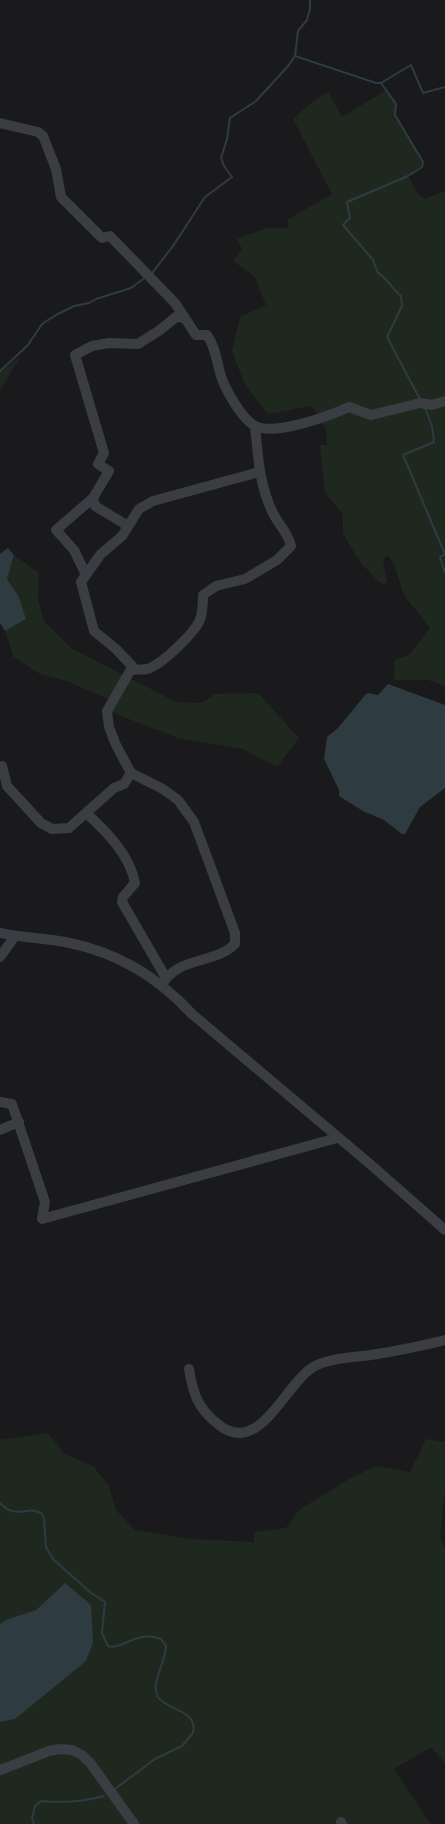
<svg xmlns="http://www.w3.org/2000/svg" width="445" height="1824" font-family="'Archivo Narrow',sans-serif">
  <rect width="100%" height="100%" fill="#1a1a1d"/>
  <g fill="#1f281f">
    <path d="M387,90l10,14 -2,9 28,51 -15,12 10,18 7,5 20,-8v495l-17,-6h-34l1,-20 14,-5 21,-27c-7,-12 -18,-20 -25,-32 -7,-13 -7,-31 -18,-41l-4,6 4,21 -4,2 -6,-4 -15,-16 -12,-18 -7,-13v-19l-18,-21 -5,-48h7l-1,-16 -14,-23 -44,8 -23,-29 -13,-34 8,-34 26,-12 -11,-28 -22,-16 9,-12 -5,-10 30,-11h22l-2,-8 45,-26 -39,-75 20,-18 15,-9 14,25z"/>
    <path d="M20,357l-20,33v-18z"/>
    <path d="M14,555l25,18 -1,27 6,21 27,27 105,54 26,1 13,-9 43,-1 41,45 -22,29 -34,-18 -65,-11 -70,-27 4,-10 -45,-20 -27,-7 -26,-17 -9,-26 21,-12 -7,-22 -12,-18z"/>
    <path d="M48,1433l17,21 29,13 15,19 7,24 19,20 56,9 63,3v-10l32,-4 13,-18 52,-32 25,-12 34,6 16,-33 19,3v47l-5,48 5,11v215l-14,-16 -37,22 37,55h-431v-102l15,-3 50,-136 -29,27 -28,9 -8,5v-184z"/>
  </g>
  <g fill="#2e3c42">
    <path d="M8,548l6,7 -7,24 12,18 7,22 -21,12 -5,-8v-69z"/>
    <path d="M388,684l57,21v83l-25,19 -15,27h-3l-18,-14 -21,-9 -24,-15v-6l-15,-31 3,-22 11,-9 28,-34 2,-1 10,2z"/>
    <path d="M65,1583l26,22 2,38 -7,18 -71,58 -15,3v-98l8,-5 28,-9z"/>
  </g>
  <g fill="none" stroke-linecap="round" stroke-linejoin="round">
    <g stroke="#2e3c42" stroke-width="2">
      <path d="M295,56l81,27h5l30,-18 12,28 22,-6"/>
      <path d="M381,83l15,21 -1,11 28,47 -1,5 -14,9 -61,26 3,16 -7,7 30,35 5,13c10,5 14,16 23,23l1,10 -15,31 34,64"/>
      <path d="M152,273l21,-27 32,-49 27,-20 -8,-11 -3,-8 6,-19 3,-21 26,-17 33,-36 6,-9 3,-25 9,-11 3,-11v-9"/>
      <path d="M0,371l28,-26 14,-21 14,-9 18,-9 15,-3 7,-4 35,-11 15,-11"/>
      <path d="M425,408l7,18 2,16 -31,13 42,99 -5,3 5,16"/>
      <path d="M0,1503c17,18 28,1 42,11l2,5 2,28 7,12 38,34 14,9 -3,31 6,13c13,5 29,-17 53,-7l5,7c0,15 -16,38 -8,51 9,14 40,12 35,36l-11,13 -27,13 -40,30"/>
      <path d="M34,1824l-2,-5 3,-13 6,-5c22,2 42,1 63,-5"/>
    </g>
    <g stroke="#3a3d42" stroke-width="10">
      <path d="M0,123l38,9 5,4 13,33 5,28 41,41 8,-2 65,67 21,32h11c9,12 10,30 15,44 5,13 20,40 33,47 20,10 74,-10 94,-19l22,8 49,-12 12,2 13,-4"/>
      <path d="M128,526l-33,-20 -2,-8 16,-27 -11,-7 6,-11 -29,-98 17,-9 17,-3 29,1 22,-14 16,-13 9,1"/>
      <path d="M86,575l-12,-25 -18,-20 37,-32"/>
      <path d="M135,669l-19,-20 -22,-18 -13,-49 19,-27 22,-19 17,-27 14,-8 106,-29"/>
      <path d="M0,767l2,-1 5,20 34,37 11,6 17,-1 45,-40 10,-4 7,-11"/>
      <path d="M86,813c20,18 44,42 49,70l-12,14 -1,5 44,76"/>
      <path d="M0,933c23,5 47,5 70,10 48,10 89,35 122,71l178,150 75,66"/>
      <path d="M0,957l15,-21"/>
      <path d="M162,985c15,-29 52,-20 73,-41v-11l-41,-111 -16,-22 -15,-11 -32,-16 -15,-28 -7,-18 -2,-16 23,-40c7,-3 14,0 20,-3 14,-6 42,-33 49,-46 4,-8 4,-19 4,-27l13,-9 29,-7 32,-19 14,-14c-4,-16 -13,-21 -19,-35 -13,-27 -14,-56 -17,-85"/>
      <path d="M0,1102l12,2 33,98 -3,17 295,-81"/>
      <path d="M0,1130l19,-8"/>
      <path d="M189,1369c4,25 9,40 30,56 42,33 67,-46 98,-60 16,-7 36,-8 54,-10 25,-4 50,-9 74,-15"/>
      <path d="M0,1770l49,-19 11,-2 12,1 10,5 9,9 43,60"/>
      <path d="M341,1822l1,2"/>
    </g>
  </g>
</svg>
